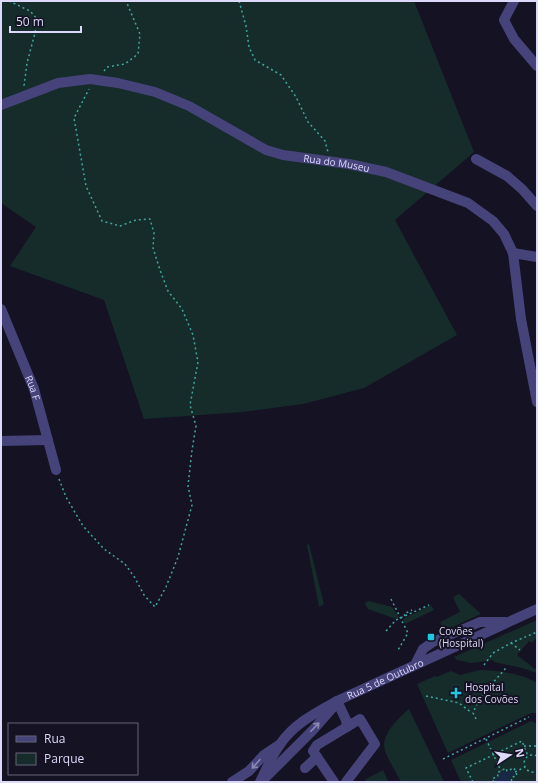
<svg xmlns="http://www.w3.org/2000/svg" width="538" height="783" font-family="'Open Sans',sans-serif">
  <rect width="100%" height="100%" fill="#151223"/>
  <g fill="#152c2b">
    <path d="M1,1h413l60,151 -79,68 62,115 -93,53 -61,16 -60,8 -99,7 -40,-119 -94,-34 26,-39 -35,-24z"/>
    <path d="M309,544l15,60 -5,3 -12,-62z"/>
    <path d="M459,594l22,20 -37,17 -4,-9 20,-10 -7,-15z"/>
    <path d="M369,601l23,6 7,10 -3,2 -28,-10 -3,-5 1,-2z"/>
    <path d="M431,605l3,5 -29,14 -2,-5z"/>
    <path d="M537,620v17l-5,6 -3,-2 -12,14 18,14 2,-2v6l-15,-5 -28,-6 -1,-2 -22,3 -14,-3 -3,-3z"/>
    <path d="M480,670c17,0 43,4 57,13v30h-6l-83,40 -31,-69 18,-8 1,1 15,-6 9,4z"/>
    <path d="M409,709l35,73h-43c-5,-10 -12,-21 -16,-31 -5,-15 13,-33 24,-42z"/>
    <path d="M531,721l6,3v58h-76l-10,-22z"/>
    <path d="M383,770l5,11 -24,1 2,-3z"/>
  </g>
  <path fill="#172946" d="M513,770l2,5 -6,2v4l-6,1 -1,-1 -6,1 -2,-3 6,-2v-4l4,-2 3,2z"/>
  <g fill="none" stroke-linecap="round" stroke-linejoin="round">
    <g stroke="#40a6a2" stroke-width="1.5" stroke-dasharray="2 3" stroke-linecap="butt">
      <path d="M9,1l21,10 7,8 -2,14 -8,30 -3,23"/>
      <path d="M239,1l7,25 3,21 6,13 26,15 15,22 12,25 17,19 3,11"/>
      <path d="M104,71l3,-4 18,-3 13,-10 2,-20 -14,-33"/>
      <path d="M59,479l7,18 17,29 21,23 21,15 10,14 9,17 11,12 11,-20 12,-30 14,-52 -4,-19 4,-36 4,-24 -6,-21 8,-43 -5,-27 -11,-26 -14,-18 -8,-21 -7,-22 1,-15 -4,-14 -14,1 -16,6 -18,-5 -16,-35 -12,-68 15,-29"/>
      <path d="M391,599l17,34 -10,17"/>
      <path d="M405,616l-1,-2 8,-4"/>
      <path d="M386,631l10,-11 33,-15"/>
      <path d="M511,643l9,7"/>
      <path d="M484,665l9,-12 18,-10 26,-11"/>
      <path d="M426,696l33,7 13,10"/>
      <path d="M476,719l-3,-6c7,-18 21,-31 33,-45"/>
      <path d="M486,739l15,32"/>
      <path d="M524,746h13"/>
      <path d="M537,756c-7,-3 -13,1 -13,8 2,7 7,10 13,7"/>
      <path d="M443,759l86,-42"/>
      <path d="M515,772l10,-5"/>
      <path d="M473,782l-7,-14 56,-27 6,15"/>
      <path d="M494,782l-2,-3 6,-3 -1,-3 9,-5 1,3 7,-3 3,7 -6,3 1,4h-1"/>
    </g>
    <g stroke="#46437b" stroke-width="10">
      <path d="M514,1l-10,19 10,19 23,27"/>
      <path id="s1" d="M1,105l57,-22 32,-4 28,4 37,9 34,14 77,44 17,5 66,9 37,8 82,31 25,18 11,13 9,19 8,66 16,83"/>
      <path d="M476,159l31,17 15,13 15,17"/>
      <path d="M513,253l24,4"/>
      <path id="s2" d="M1,309l33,80 22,81"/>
      <path d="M1,441l47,-1"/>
      <path d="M415,665l8,-16 10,-7 47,-20h25"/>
      <path d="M337,701l9,19 1,7"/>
      <path d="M305,768l12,-11"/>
      <path d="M266,777l47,-47 22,-25"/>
      <path d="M232,782l17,-11 15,-16 15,-10"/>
      <path id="s3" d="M260,782c6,-12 11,-25 19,-36 13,-21 36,-33 58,-45l200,-92"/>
      <path d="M334,782l-21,-31 4,-6 43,-26 15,25 -29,38"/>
    </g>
  </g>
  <defs><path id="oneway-shaft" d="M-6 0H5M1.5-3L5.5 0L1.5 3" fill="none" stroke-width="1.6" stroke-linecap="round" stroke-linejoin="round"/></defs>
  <g stroke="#8a86b4">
    <use href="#oneway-shaft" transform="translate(315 727) rotate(-46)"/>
    <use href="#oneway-shaft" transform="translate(256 764) rotate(132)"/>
  </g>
  <g fill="#20c7de" stroke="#151223" stroke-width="1.5">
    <rect x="427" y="633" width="8" height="8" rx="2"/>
    <path d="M454 687h4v4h4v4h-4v4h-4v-4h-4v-4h4z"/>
  </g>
  <g text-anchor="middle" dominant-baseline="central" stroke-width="4" stroke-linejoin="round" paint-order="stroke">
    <g font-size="10" fill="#ddd9fa" stroke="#151223">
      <text stroke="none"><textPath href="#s1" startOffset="357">Rua do Museu</textPath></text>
      <text stroke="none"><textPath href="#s2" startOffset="85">Rua F</textPath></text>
      <text stroke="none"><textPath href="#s3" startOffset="168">Rua 5 de Outubro</textPath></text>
    </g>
    <g font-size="10" fill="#ddd9fa" stroke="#151223" text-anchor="start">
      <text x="439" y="631">Covões<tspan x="439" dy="12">(Hospital)</tspan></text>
      <text x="465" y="687">Hospital<tspan x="465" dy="12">dos Covões</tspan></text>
    </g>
  </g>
  <rect width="538" height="783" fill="none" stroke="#ddd9fa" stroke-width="4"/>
  <rect x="8" y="723" width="130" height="52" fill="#151223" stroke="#656279"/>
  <rect x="16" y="736" width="20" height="6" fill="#46437b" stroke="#656279"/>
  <text x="44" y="743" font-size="12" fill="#ddd9fa">Rua</text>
  <rect x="16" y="753" width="20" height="12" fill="#152c2b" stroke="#656279"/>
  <text x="44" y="763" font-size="12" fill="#ddd9fa">Parque</text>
  <g transform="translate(510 755) rotate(78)" stroke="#151223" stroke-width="3" paint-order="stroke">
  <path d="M0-3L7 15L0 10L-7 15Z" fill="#ddd9fa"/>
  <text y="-6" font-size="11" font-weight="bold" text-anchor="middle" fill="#ddd9fa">N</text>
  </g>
  <path d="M10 26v6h71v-6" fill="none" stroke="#ddd9fa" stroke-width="2"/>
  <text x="16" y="26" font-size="12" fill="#ddd9fa" stroke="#151223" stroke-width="3" paint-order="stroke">50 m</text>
</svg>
